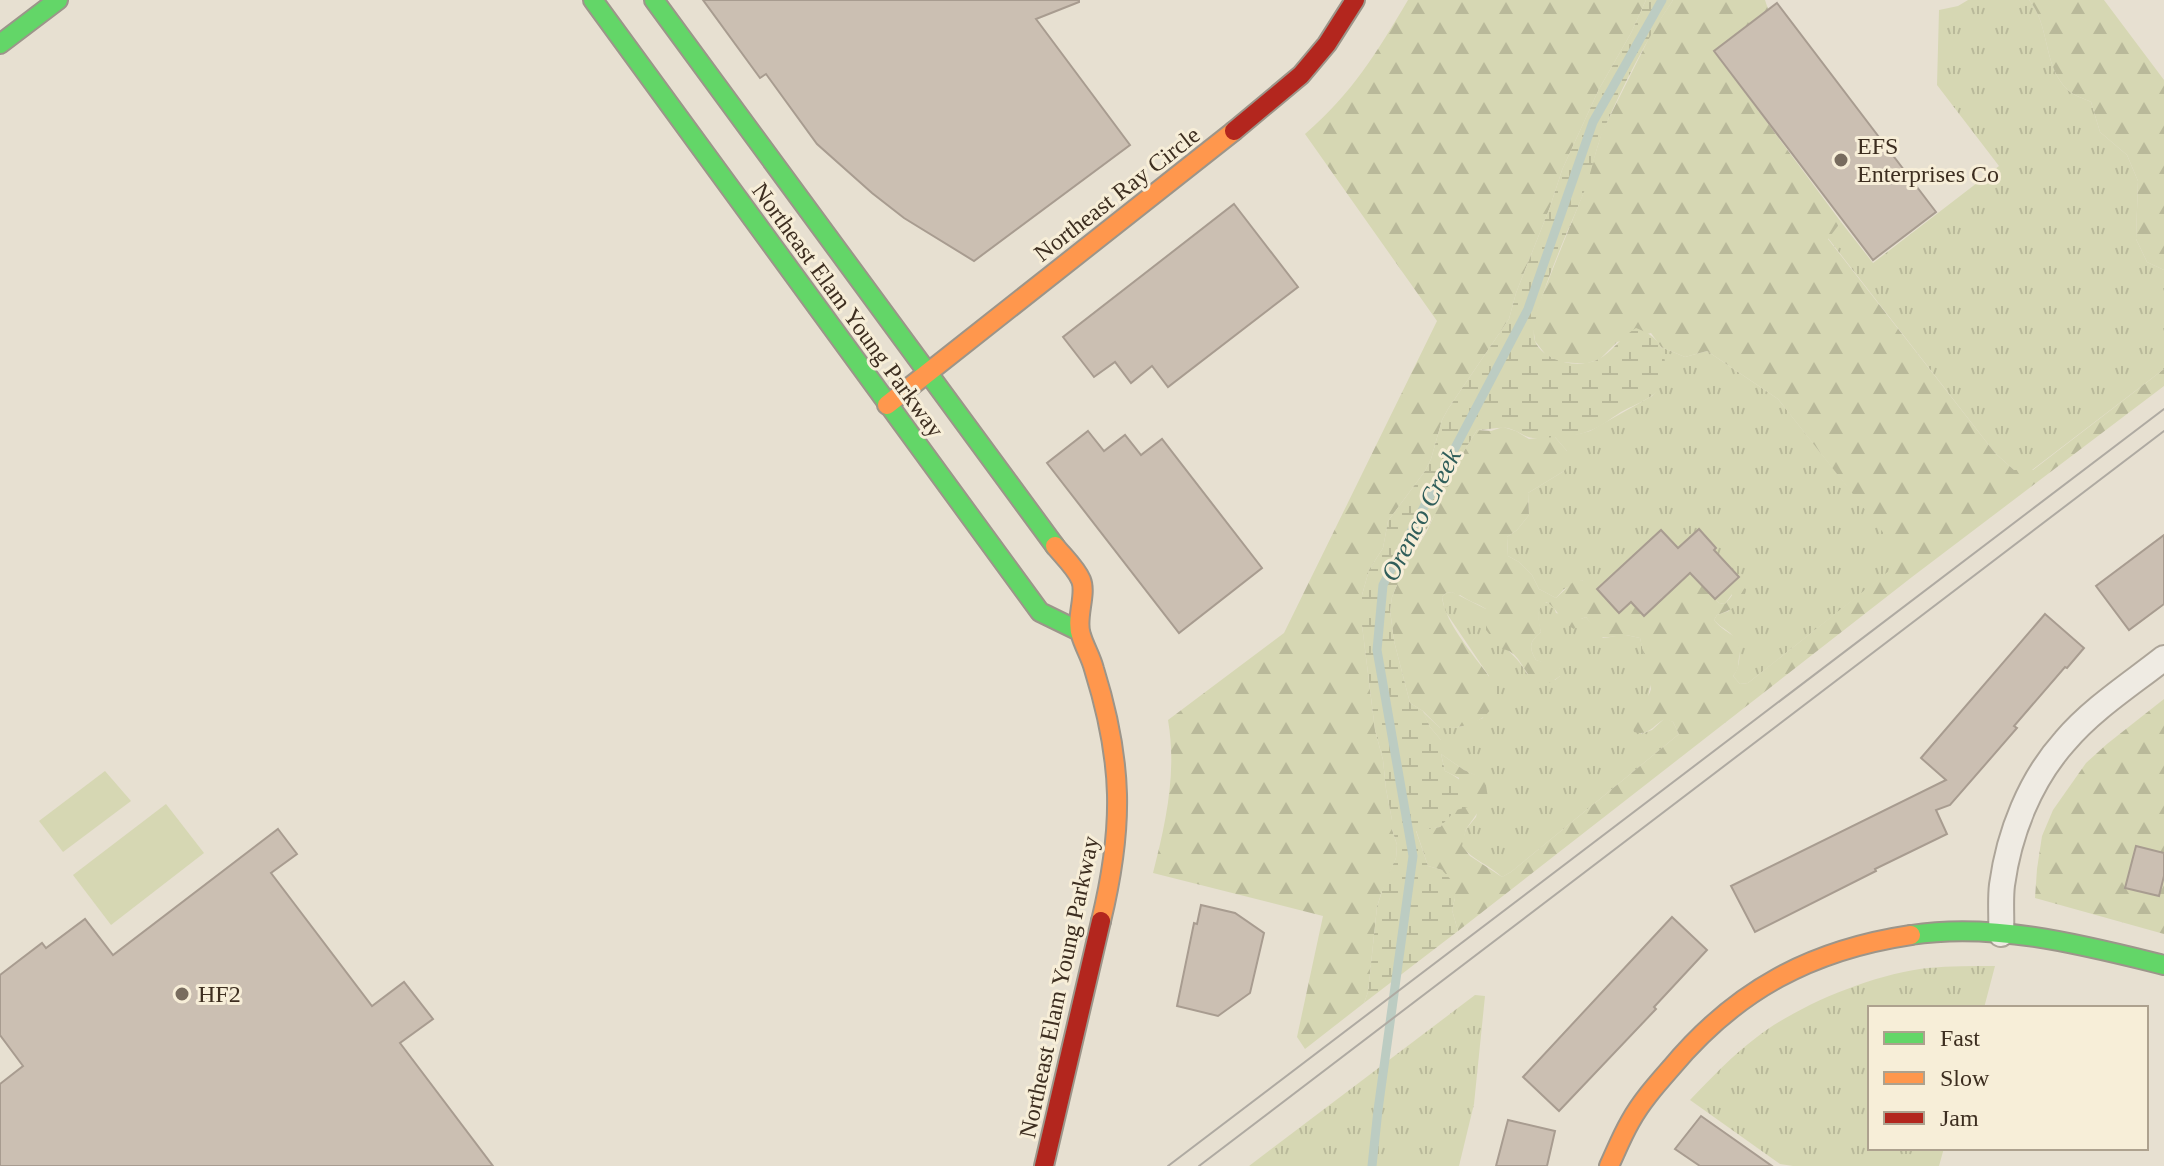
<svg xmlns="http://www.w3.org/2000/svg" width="2164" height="1166" font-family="Georgia,serif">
  <defs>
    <pattern id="grass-tufts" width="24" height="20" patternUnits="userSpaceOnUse" patternTransform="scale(2)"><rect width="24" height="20" fill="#d6d7b3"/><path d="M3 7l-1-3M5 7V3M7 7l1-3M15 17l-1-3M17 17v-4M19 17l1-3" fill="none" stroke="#b9b99a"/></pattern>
    <pattern id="forest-firs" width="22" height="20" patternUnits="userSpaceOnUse" patternTransform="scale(2)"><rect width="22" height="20" fill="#d6d7b3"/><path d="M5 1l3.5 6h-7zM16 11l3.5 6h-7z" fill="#b9b99a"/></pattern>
    <pattern id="wetland-marsh" width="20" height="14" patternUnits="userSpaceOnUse" patternTransform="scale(2)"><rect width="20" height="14" fill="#d6d7b3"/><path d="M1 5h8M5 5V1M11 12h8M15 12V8" fill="none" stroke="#b9b99a"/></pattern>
  </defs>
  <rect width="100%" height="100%" fill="#e7e0d1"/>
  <g fill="url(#grass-tufts)">
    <path d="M1968,0h61c22,26 13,67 40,91 6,5 16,8 22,11l9,30 27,23 11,26 -2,58 11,23 17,8v99l-132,101h-18l-19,-17 -167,-215 13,-16 32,41 126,-97 -62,-81 2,-75 19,-4z"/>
    <path d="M1661,347l24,10 22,-6 71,48 127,160 -157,124 -8,1 -7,-8c9,-12 9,-31 -3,-43 -6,-5 -11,-7 -16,-13l3,-5 12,-4 3,-17 -7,10 -6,-1 -29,-30 -46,43 -25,-3 -37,-33 -18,9 -8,9 -17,-9 -7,-14 -13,-13 -11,-6 -1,-19 10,-7 12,-15 -1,-22 36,-22 3,-20 -13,-15 25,-2 11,-3 62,-35c13,-13 14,-31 9,-49z"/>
    <path d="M1452,592l34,17c2,10 14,33 21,40 8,9 14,13 20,25l28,6 5,-4v-7l-24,-9c-8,-13 -6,-19 5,-28 -3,-11 -6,-23 4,-30l8,3 3,8 25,6 5,-2 17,21 23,-3 14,3 11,44 -10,52 11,-4 13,-12 8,4 6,12 -168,138 -9,5c-13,-12 -29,-17 -41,-31l5,-17 10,-12 9,-37 -21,-10 -23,-16v-14l-11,-13 -7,-15 17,16 20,-1 23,-9 6,-42 -44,-65 -3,-14 4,-4z"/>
    <path d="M1995,966l-11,42h-114v140h74l-5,18h-146l-13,-2 -90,-64c21,-22 43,-45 67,-63 43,-33 117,-63 171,-69 22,-2 45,-2 67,-2z"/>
    <path d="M1475,995l10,1 -11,108 -15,62h-210z"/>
  </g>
  <g fill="url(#forest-firs)">
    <path d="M1408,0h238l-15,33 -32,56 -37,81 -12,37 -34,86 -7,26 -61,90 -6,11 -11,39 -6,12 -37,50 -5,27 -14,22 -7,25v30l13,105 8,30 3,29 6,31v9l5,16 -1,13 -15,36 -4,13 -9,85 -4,11 -59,46 -8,-12 26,-121 -170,-43c13,-51 24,-101 15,-153l116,-87 153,-312 -132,-187c48,-42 71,-80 103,-134z"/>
    <path d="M1673,0h92l3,9 -54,42 127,171 -13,17 167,214 19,17h19l131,-101v17l-252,191 -454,354 -6,-21 3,-12 -13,-28 -14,-4 -12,-36 24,-3 16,-18 3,-31 -14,-7 -4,-17 23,16 21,9 3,19 -22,31 -4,17 8,10 32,21 9,-5 168,-138 -6,-12 -8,-3c-11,5 -16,18 -31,13 -7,-24 12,-25 17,-43l-11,-51 -14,-3 -5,3c-12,-4 -21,4 -30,-7v-7l-5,-7 -5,2 -7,10c-14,-8 -17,-22 -28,-27 -11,7 -7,19 -5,30 -11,9 -13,15 -5,28l7,2 12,1 5,6v7c-36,29 -31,-26 -59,-27l-15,-19v-21c-9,-6 -16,-7 -26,-14l-2,1 -6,-4 -6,1 -4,4c3,23 23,47 37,66 6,8 14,17 16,27 3,13 -7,26 -18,31 -11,5 -24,8 -37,7l-17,-17 -13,-8 -16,-62 -4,-31 2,-13 10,-24 25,-42 37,-80 13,-21 14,1 12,-4 13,4 13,8 25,-3 13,15 1,14 -4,6 -36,22 1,22 -12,15 -10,7 1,19 11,6 13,13 7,14 17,9 17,-16 9,-2 13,8 24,24 12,-10 13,13 46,-42 29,30 6,1 15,-18 6,3c-1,14 -16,22 -29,26l-3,5c13,17 28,12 25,37 -1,9 0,12 -6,19l7,8 8,-1 156,-124 -126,-160 -71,-48 -22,6 -24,-10 -10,-14 -34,9 -17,17 -12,4h-13l-15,-1 -14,-7 -11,-14 -2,-15 7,-25 43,-107 19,-62 51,-102z"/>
    <path d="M2029,0h75l60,80v190l-17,-8 -11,-23 2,-58 -11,-26 -27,-23 -9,-30c-6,-3 -16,-6 -22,-11 -27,-24 -18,-65 -40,-91z"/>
    <path d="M2164,699v235l-129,-36 2,-29 5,-33 11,-26 33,-47 21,-19z"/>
  </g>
  <path fill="url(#wetland-marsh)" d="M1646,0h27c-27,40 -50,85 -69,129 -9,20 -12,43 -20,63 -10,27 -58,127 -49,149 3,9 14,16 22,19 12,5 31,5 42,-1 12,-6 23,-23 37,-31 17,6 27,15 29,34 4,33 -22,38 -44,50 -11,7 -20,15 -32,19 -14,6 -33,6 -48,7 -16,2 -20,-7 -34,-10 -8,-1 -20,2 -30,2l-13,21 -26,58 -36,64 -10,24 -2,13 4,31 16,62 13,8 7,16 11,13v14l4,17c18,9 24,15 23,36l-12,3 -16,17 -24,4 12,35 14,4 11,12 2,16 -3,12 6,21 -94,72 4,-11 9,-85 8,-25 11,-24 1,-13 -5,-16v-9l-6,-31 -3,-29 -8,-30 -13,-105v-30l7,-25 14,-22 5,-27 37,-50 6,-12 11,-39 6,-11 61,-90 7,-26 34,-86 12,-37 37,-81 32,-56z"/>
  <g fill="#d6d7b3">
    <path d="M105,771l26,30 -68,51 -24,-31z"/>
    <path d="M166,804l38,49 -93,72 -38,-50z"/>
  </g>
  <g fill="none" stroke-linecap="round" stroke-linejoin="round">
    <path stroke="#bcccc2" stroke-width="9" d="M1372,1166l6,-56 35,-254 -36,-206 6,-65 145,-276 65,-187 69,-122"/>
  </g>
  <g fill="#cbbfb2" stroke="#a89c90" stroke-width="2">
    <path d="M703,0h376v2l-43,17 94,126 -156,116 -70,-43 -32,-25 -55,-49 -51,-70 -6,4z"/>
    <path d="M1777,3l159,209 -63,48 -159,-209z"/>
    <path d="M1234,204l64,83 -130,100 -16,-21 -21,17 -16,-21 -21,15 -31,-40z"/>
    <path d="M1088,431l16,20 21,-16 16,20 21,-16 100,129 -83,65 -132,-170z"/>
    <path d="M1699,529l17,19 -2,2 25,27 -24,22 -25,-26 -46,43 -13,-14 -12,11 -22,-24 64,-59 17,18z"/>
    <path d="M2164,535v69l-35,26 -33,-44z"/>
    <path d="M2045,614l39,34 -17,20 -2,-1 -51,59 3,2 -67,77 -14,5 11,24 -72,35 1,2 -121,61 -24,-46 215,-106 -25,-22z"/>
    <path d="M278,829l19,25 -26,19 101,133 32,-24 29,37 -33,24 93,123h-493v-82l23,-18 -23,-31v-60l42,-32 4,5 39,-29 28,36z"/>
    <path d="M2136,846l28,7v23l-5,20 -34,-8z"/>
    <path d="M1201,905l34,8 29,20 -14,60 -32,23 -41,-10 17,-83 3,1z"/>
    <path d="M1672,917l35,33 -53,57 2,2 -97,102 -36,-34z"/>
    <path d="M1701,1116l71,50h-72l-25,-17z"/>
    <path d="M1508,1120l47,11 -8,35h-51z"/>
  </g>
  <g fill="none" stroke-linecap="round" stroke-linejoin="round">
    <g stroke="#ada599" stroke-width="28">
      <path id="street" d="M2001,934c1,-16 -1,-33 1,-49 7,-52 28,-105 63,-144 27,-32 66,-57 99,-83"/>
    </g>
    <g stroke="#9c958a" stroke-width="22">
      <g id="fast">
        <path d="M593,0l447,612 39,19"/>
        <path d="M654,0l401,546"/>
        <path d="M0,44l58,-44"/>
        <path d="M1911,935c84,-13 172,10 253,30"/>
      </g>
    </g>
    <g stroke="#9c958a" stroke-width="22">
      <g id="slow">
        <path d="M887,405l347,-274"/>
        <path d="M1055,546c8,10 21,22 26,34 6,14 -6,39 0,55 3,11 10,22 13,34 29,93 30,157 7,252"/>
        <path d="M1609,1166c7,-15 13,-30 21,-44 11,-20 26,-37 41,-54 65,-78 140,-118 240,-133"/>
      </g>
    </g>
    <g stroke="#9c958a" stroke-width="22">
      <g id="jam">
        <path d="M1234,131l67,-56 26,-31 28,-44"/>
        <path d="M1044,1166l57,-245"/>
      </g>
    </g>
    <use href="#street" stroke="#efebe3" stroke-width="24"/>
    <use href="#fast" stroke="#63d668" stroke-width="18"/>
    <use href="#slow" stroke="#ff974d" stroke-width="18"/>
    <use href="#jam" stroke="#b3261e" stroke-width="18"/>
    <g stroke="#afaaa2" stroke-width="2">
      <path d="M1168,1166l996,-757"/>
      <path d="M1199,1166l965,-735"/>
    </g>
  </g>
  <g fill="#786c5e" stroke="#f7eed8" stroke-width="3">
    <circle cx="1841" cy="160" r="8"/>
    <circle cx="182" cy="994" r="8"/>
  </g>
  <g text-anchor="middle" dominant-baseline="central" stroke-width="6" stroke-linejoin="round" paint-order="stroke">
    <g font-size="24" fill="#3d2e20" stroke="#f7eed8" text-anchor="start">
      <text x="1857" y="146">EFS<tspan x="1857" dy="28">Enterprises Co</tspan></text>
      <text x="198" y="994">HF2</text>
    </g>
    <g font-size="24" fill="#3d2e20" stroke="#f7eed8">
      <text transform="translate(1117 194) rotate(-38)">Northeast Ray Circle</text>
      <text transform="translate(848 310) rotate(54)">Northeast Elam Young Parkway</text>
      <text transform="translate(1059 987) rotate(-78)">Northeast Elam Young Parkway</text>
    </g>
    <g font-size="26" font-style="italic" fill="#2f5d5a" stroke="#f7eed8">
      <text transform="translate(1421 515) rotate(-63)">Orenco Creek</text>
    </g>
  </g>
  <rect x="1868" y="1006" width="280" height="144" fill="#f7eed8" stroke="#ada18e" stroke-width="2"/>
  <rect x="1884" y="1032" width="40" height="12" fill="#63d668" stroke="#ada18e" stroke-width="2"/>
  <text x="1940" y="1046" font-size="24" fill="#3d2e20">Fast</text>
  <rect x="1884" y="1072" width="40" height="12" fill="#ff974d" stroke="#ada18e" stroke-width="2"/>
  <text x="1940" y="1086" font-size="24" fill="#3d2e20">Slow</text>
  <rect x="1884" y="1112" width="40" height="12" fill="#b3261e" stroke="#ada18e" stroke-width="2"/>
  <text x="1940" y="1126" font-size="24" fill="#3d2e20">Jam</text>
</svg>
